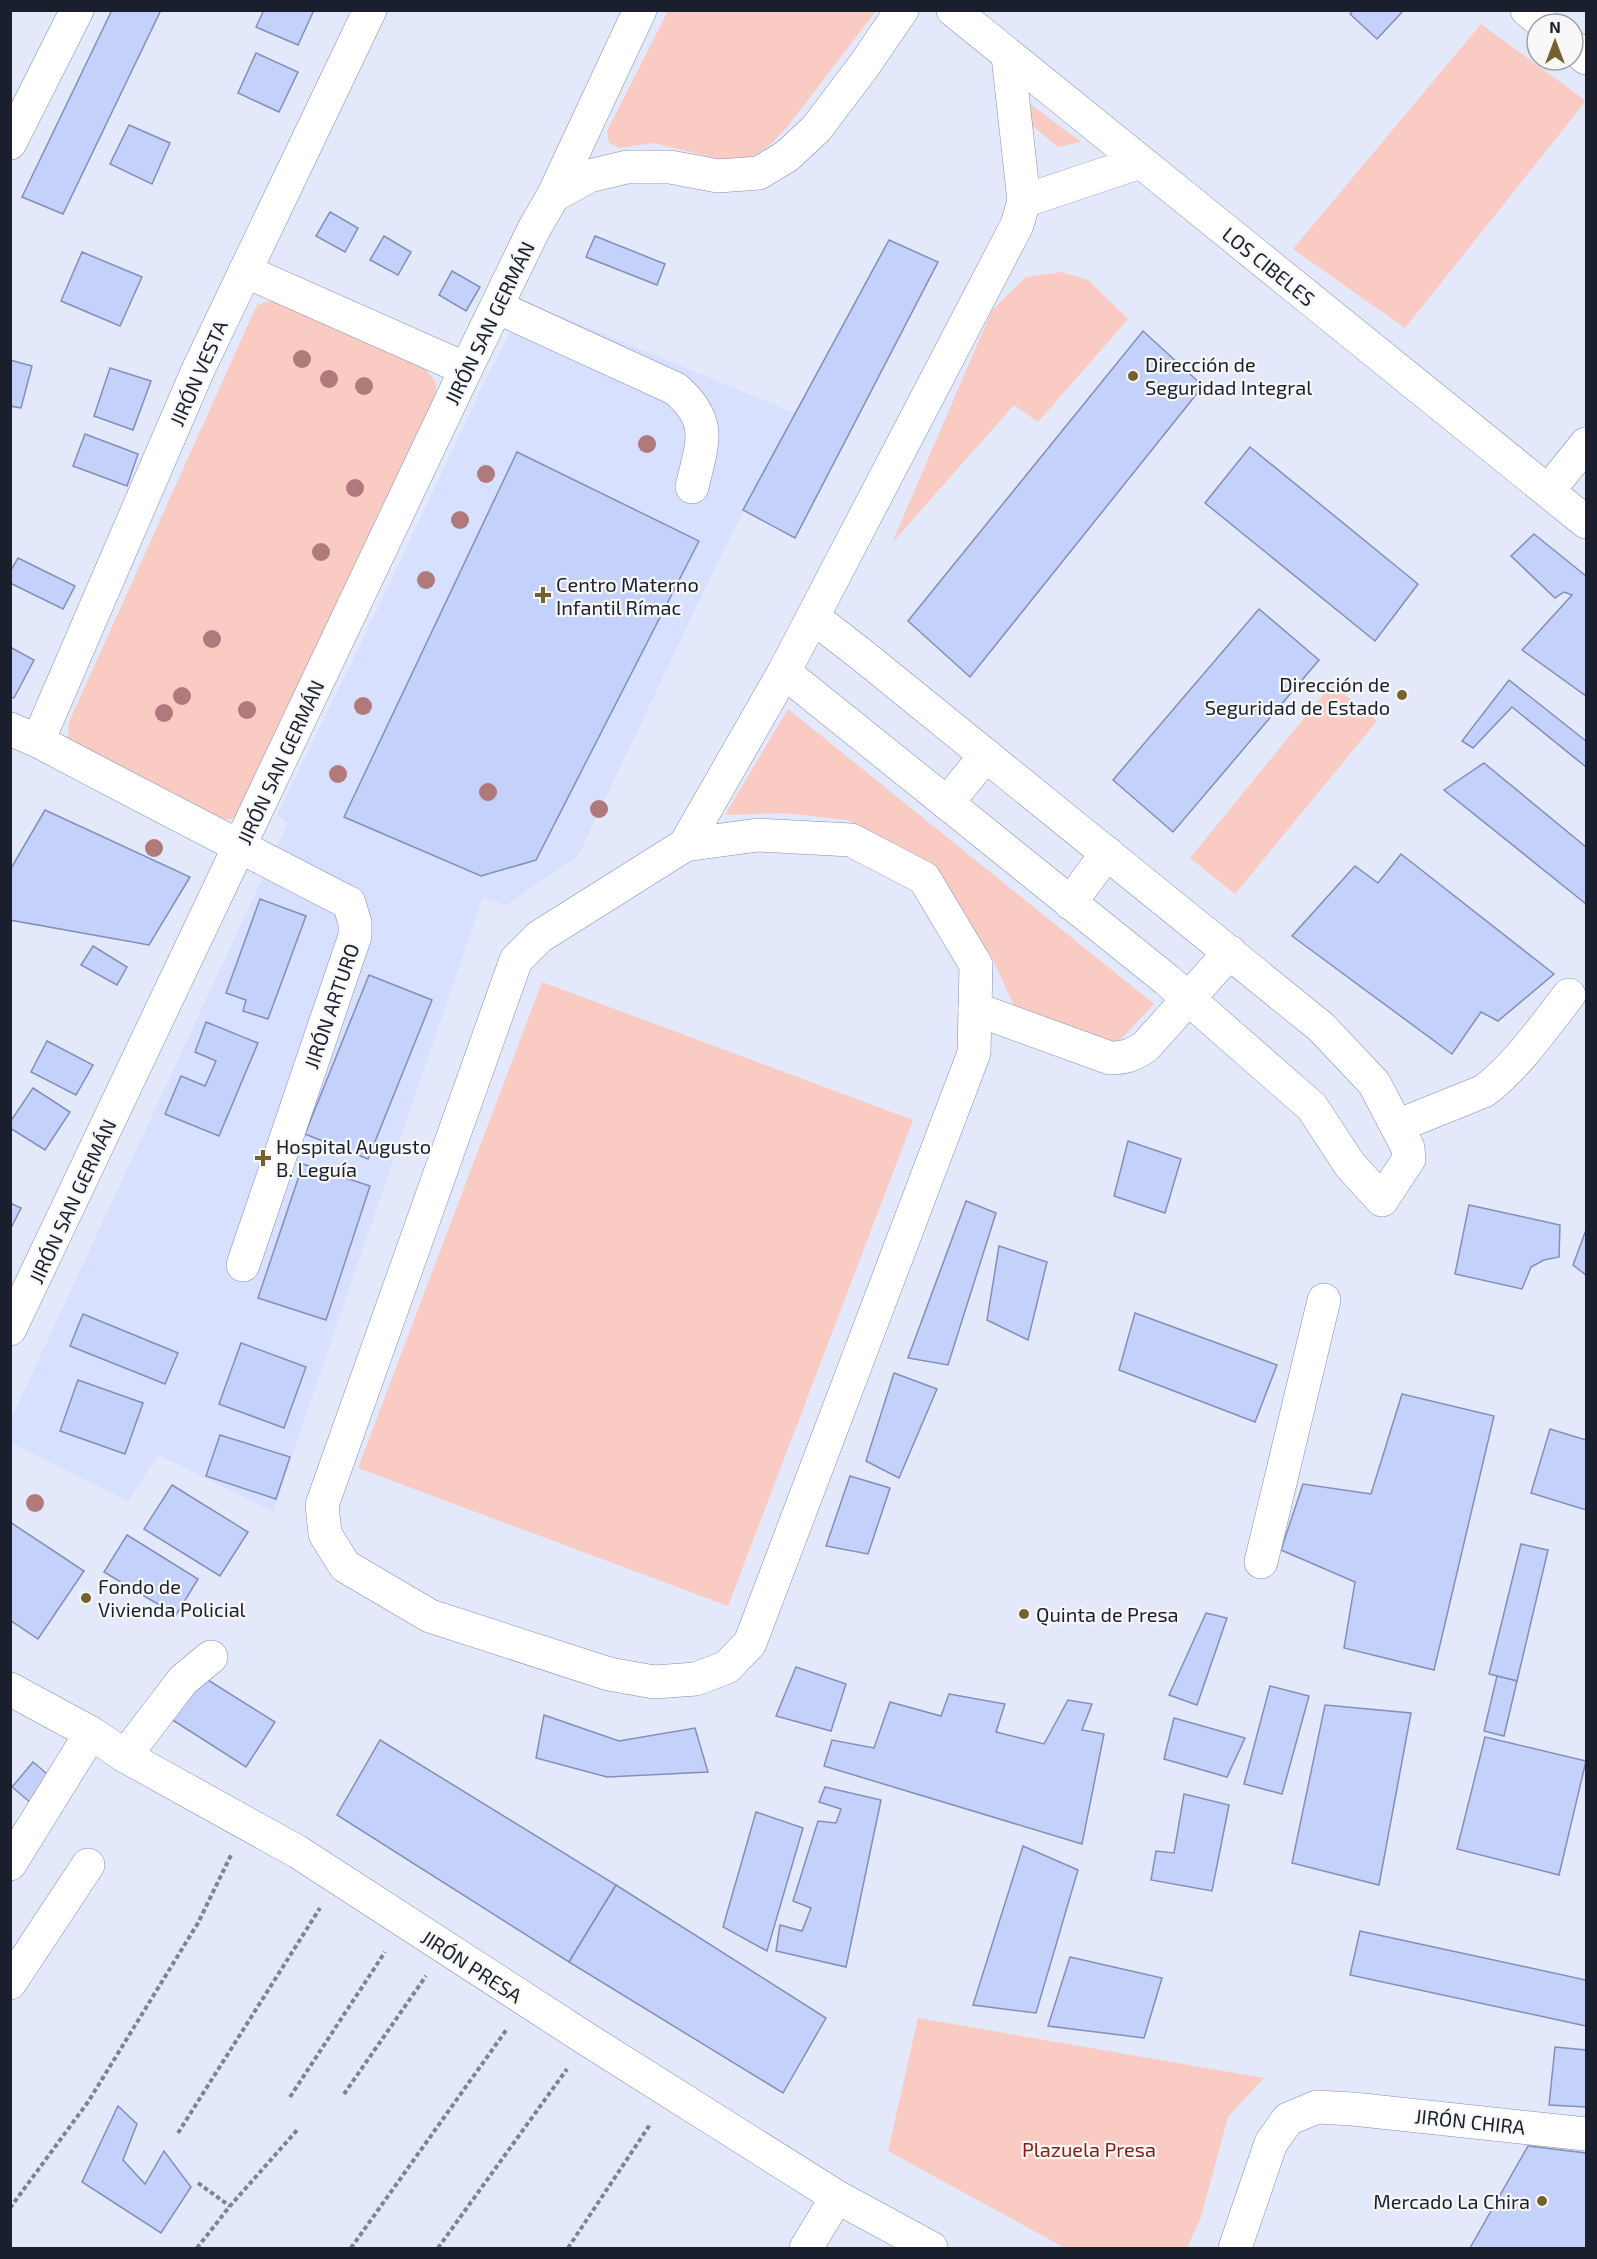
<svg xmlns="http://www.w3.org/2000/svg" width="1597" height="2259" font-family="'Exo 2',sans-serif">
  <rect width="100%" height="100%" fill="#e3e9fb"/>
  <path fill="#d7e1ff" d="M526,302l269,111 -73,140 -144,303 -73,50 -22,-9 -210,615 -115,-57 -30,46 -117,-58v-24l277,-596 -11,-8 87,-178 123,-260z"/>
  <g fill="#f9cbc2">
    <path d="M668,11h208l-88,115 -17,18 -14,10 -17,6h-16l-71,-17 -34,5 -10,-5 -2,-12z"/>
    <path d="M1481,24l105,77 -181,227 -112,-79z"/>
    <path d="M1030,104l51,38 -23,5 -27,-22z"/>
    <path d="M1061,272l27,8 40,39 -90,103 -24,-17 -122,138 100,-233 34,-33z"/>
    <path d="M273,300l151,67 11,14 2,12 -198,425 -28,3 -140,-72 -3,-12 1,-15 188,-417z"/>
    <path d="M1332,684l45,37 -142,173 -45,-36z"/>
    <path d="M788,709l366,295 -46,49 -91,-40 -25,-56 -65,-90 -80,-47 -63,-7 -59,2z"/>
    <path d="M542,982l371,138 -185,486 -370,-138z"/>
    <path d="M918,2018l346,60 -36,39 -27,100 -14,31h-122l-177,-97z"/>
  </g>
  <g fill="#c4d1fb" stroke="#828fb6" stroke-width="1.5">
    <path d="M112,10h49l-98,204 -41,-17z"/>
    <path d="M264,10h50l-16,35 -42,-18z"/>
    <path d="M1353,10h51l-27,29 -27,-25z"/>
    <path d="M256,53l42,19 -19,40 -41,-19z"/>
    <path d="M129,125l41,18 -18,41 -42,-20z"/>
    <path d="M330,212l28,16 -13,24 -29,-16z"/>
    <path d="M384,236l27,16 -13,23 -28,-15z"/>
    <path d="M595,236l70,28 -8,21 -71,-28z"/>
    <path d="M889,240l49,22 -143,276 -52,-28z"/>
    <path d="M82,252l60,25 -22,49 -59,-25z"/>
    <path d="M452,271l28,16 -14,24 -27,-16z"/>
    <path d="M1143,331l60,55 -233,291 -62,-56z"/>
    <path d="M10,360l22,6 -11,42 -11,-2z"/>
    <path d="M110,368l41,13 -18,49 -39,-14z"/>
    <path d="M85,434l53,20 -11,32 -54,-20z"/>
    <path d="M1250,447l168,137 -43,57 -170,-138z"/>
    <path d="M517,452l182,89 -163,319 -55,16 -137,-59z"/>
    <path d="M1534,534l52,42v120l-64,-46 50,-55 -8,-3 -9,6 -44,-42z"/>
    <path d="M18,558l57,28 -12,23 -53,-26v-11z"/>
    <path d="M1259,609l60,51 -146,172 -60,-52z"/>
    <path d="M10,647l24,13 -20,38 -4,-1z"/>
    <path d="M1509,680l77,61v26l-74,-60 -39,41 -11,-7z"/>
    <path d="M1484,763l102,84v57l-142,-114z"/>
    <path d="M45,810l145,67 -41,68 -139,-25v-50z"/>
    <path d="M1401,854l153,120 -56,47 -17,-9 -29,42 -160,-118 63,-70 23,17z"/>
    <path d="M260,899l46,17 -38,103 -25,-8 3,-11 -20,-7z"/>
    <path d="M93,946l34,21 -10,18 -36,-20z"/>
    <path d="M369,975l63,25 -64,159 -63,-25z"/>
    <path d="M206,1022l52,21 -39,93 -54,-22 16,-38 24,10 11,-25 -21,-9z"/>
    <path d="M47,1041l46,24 -17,30 -45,-23z"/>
    <path d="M33,1088l37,24 -25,38 -35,-22v-6z"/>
    <path d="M1128,1141l53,18 -16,54 -51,-17z"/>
    <path d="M303,1164l67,22 -44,134 -68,-22z"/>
    <path d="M966,1201l30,12 -48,152 -40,-7z"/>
    <path d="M10,1203l11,5 -11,22z"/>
    <path d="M1469,1205l91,20 -1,32 -15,3 -13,7 -9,22 -67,-15z"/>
    <path d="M1586,1230v45l-13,-10z"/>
    <path d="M999,1246l48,16 -19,78 -41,-20z"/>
    <path d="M1135,1313l142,52 -22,57 -136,-52z"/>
    <path d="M83,1314l95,39 -13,31 -95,-38z"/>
    <path d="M241,1343l65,24 -22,61 -65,-24z"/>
    <path d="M894,1373l43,16 -38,89 -33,-17z"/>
    <path d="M78,1380l65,23 -18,51 -65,-23z"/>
    <path d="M1402,1394l92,22 -60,254 -90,-22 11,-66 -74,-32 22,-66 68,10z"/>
    <path d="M1550,1429l36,11v70l-55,-17z"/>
    <path d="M220,1435l70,22 -14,42 -70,-23z"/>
    <path d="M850,1476l40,12 -22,66 -42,-8z"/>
    <path d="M172,1485l76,47 -28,44 -76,-47z"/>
    <path d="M10,1522l74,49 -46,68 -28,-19z"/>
    <path d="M127,1535l71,44 -22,36 -72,-43z"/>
    <path d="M1521,1544l27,6 -31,131 -28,-7z"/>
    <path d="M1206,1613l21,5 -30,87 -28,-10z"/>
    <path d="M796,1667l50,17 -15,47 -55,-15z"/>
    <path d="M200,1675l75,47 -29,45 -75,-48z"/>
    <path d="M1497,1676l20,5 -13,55 -20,-5z"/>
    <path d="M1270,1686l39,10 -27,98 -38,-10z"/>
    <path d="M949,1694l56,10 -9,28 48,12 24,-44 24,4 -10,26 22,4 -22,110 -258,-78 8,-26 42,8 16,-46 51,14z"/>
    <path d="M1325,1705l86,8 -32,172 -87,-22z"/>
    <path d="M544,1715l75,26 76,-13 13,44 -101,5 -71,-19z"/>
    <path d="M1174,1718l71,20 -18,39 -63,-18z"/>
    <path d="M1485,1737l101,24 -27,114 -102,-26z"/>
    <path d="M380,1740l236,145 -47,77 -232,-147z"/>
    <path d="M33,1762l19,16 -21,25 -19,-16z"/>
    <path d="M825,1787l56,13 -35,167 -70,-16 4,-26 22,6 9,-23 -18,-7 25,-80 18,2 5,-14 -22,-7z"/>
    <path d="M1184,1794l45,11 -17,86 -61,-11 5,-29 18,2z"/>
    <path d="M756,1812l47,16 -36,123 -44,-24z"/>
    <path d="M1023,1846l55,24 -42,143 -63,-8z"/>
    <path d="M616,1885l210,133 -43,75 -214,-131z"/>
    <path d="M1360,1931l226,49v46l-236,-51z"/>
    <path d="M1070,1957l92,21 -18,60 -96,-12z"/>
    <path d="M1555,2047l31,3v57l-37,-2z"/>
    <path d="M118,2106l19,18 -14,36 22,24 19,-33 27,36 -30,46 -79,-51z"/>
    <path d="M1528,2146l58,7v95h-116z"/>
  </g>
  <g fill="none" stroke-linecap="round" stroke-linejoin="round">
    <g stroke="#818db4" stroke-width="34">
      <g id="minor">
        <path d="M953,10l633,512"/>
        <path d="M1527,10l17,14"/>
        <path d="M1573,47l13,11"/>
        <path d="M10,143l67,-133"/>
        <path d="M553,196l36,-20 38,-9h43l48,9 41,-3 28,-17 29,-27 47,-62 39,-57"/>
        <path d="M1024,201l116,-39"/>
        <path d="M245,271l221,98"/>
        <path d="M497,307l179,82c38,34 26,54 16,98"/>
        <path d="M1548,491l38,-47"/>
        <path d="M784,672l383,308 145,127 38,58 32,35 27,-41 -1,-11 -34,-65 -53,-56 -459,-372 -49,-38"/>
        <path d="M10,729l28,12c103,55 207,108 311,162l6,20v13l-112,329"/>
        <path d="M38,741l160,-371 172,-360"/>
        <path d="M947,803l39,-48"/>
        <path d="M685,845l73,-10 93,5 73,38 52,87 -2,88 -224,590 -23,24 -31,12 -42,3 -45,-8 -179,-58 -85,-50 -20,-32 -3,-29 194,-545 23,-23 146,-92 99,-173 233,-447 7,-24 -16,-145"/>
        <path d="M1070,903l37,-50"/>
        <path d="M975,1009l135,49c15,0 24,-3 36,-12l84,-94"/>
        <path d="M1397,1126l87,-35c34,-26 59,-63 85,-96"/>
        <path d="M10,1329l456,-960 68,-140 19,-33 87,-186"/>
        <path d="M1261,1562l63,-262"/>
        <path d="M10,1689l81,44 34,23 173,96 290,188 249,157 94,51"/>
        <path d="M125,1756l58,-76 28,-23"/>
        <path d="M10,1864l81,-131"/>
        <path d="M10,1983l78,-118"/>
        <path d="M806,2248l31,-51"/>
        <path d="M1235,2248l36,-105 17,-24 29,-12 36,2 233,25"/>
      </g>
    </g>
    <g stroke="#7d8393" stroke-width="4" stroke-dasharray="4.5 3" stroke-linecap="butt">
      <path d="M344,2094l82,-118"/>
      <path d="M290,2097l95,-145"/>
      <path d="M178,2133l142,-225"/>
      <path d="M198,2183l32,23"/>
      <path d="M10,2208l78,-106 110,-179 33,-68"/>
      <path d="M197,2248l33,-42 68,-77"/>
      <path d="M351,2248l156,-219"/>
      <path d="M438,2248l129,-179"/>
      <path d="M568,2248l83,-125"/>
    </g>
    <use href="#minor" stroke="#fff" stroke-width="33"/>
  </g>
  <g fill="#b0797a">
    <circle cx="302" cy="359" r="9"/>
    <circle cx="329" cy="379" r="9"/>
    <circle cx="364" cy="386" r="9"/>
    <circle cx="647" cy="444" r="9"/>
    <circle cx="486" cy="474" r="9"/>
    <circle cx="355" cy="488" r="9"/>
    <circle cx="460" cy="520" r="9"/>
    <circle cx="321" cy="552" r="9"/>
    <circle cx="426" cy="580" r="9"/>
    <circle cx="212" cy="639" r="9"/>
    <circle cx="182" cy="696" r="9"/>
    <circle cx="363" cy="706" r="9"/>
    <circle cx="247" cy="710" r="9"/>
    <circle cx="164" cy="713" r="9"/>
    <circle cx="338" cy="774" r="9"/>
    <circle cx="488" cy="792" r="9"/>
    <circle cx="599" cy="809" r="9"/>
    <circle cx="154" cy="848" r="9"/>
    <circle cx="35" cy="1503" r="9"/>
  </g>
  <g fill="#736230" stroke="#f7f7f7" stroke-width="2">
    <circle cx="1133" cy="376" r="6"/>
    <path d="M540 586h6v6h6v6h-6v6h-6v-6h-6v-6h6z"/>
    <circle cx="1402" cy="695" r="6"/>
    <path d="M260 1149h6v6h6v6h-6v6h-6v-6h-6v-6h6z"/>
    <circle cx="86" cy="1598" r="6"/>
    <circle cx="1024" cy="1614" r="6"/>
    <circle cx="1542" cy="2201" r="6"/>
  </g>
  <g text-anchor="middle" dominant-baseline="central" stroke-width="4.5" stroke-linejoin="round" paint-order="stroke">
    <g font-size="20" fill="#1a1f2e" stroke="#f7f7f7">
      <text transform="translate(1269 266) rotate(39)">LOS CIBELES</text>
      <text transform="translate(489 323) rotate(-64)">JIRÓN SAN GERMÁN</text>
      <text transform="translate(198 373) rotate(-66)">JIRÓN VESTA</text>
      <text transform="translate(280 762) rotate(-65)">JIRÓN SAN GERMÁN</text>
      <text transform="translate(331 1006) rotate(-71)">JIRÓN ARTURO</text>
      <text transform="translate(72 1201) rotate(-65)">JIRÓN SAN GERMÁN</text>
      <text transform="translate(472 1966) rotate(33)">JIRÓN PRESA</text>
      <text transform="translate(1470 2121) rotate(6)">JIRÓN CHIRA</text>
    </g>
    <g font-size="20" fill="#1a1f2e" stroke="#f7f7f7" text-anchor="start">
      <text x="1145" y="364">Dirección de<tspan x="1145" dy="23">Seguridad Integral</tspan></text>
      <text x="556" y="584">Centro Materno<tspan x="556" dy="23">Infantil Rímac</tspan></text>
      <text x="1390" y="684" text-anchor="end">Dirección de<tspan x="1390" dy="23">Seguridad de Estado</tspan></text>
      <text x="276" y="1146">Hospital Augusto<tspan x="276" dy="23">B. Leguía</tspan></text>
      <text x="98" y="1586">Fondo de<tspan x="98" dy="23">Vivienda Policial</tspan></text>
      <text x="1036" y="1614">Quinta de Presa</text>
      <text x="1530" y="2201" text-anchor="end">Mercado La Chira</text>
    </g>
    <g font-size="20" fill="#861e11" stroke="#f7f7f7">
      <text x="1089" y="2149">Plazuela Presa</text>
    </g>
  </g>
  <rect width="1597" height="2259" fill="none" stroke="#1a1f2e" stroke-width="24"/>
  <g transform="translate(1555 42)"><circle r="28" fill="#f7f7f7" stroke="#9fa1a7" stroke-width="1.5"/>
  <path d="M0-4.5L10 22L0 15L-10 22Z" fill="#736230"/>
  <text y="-9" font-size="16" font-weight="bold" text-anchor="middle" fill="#1a1f2e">N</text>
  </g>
</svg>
